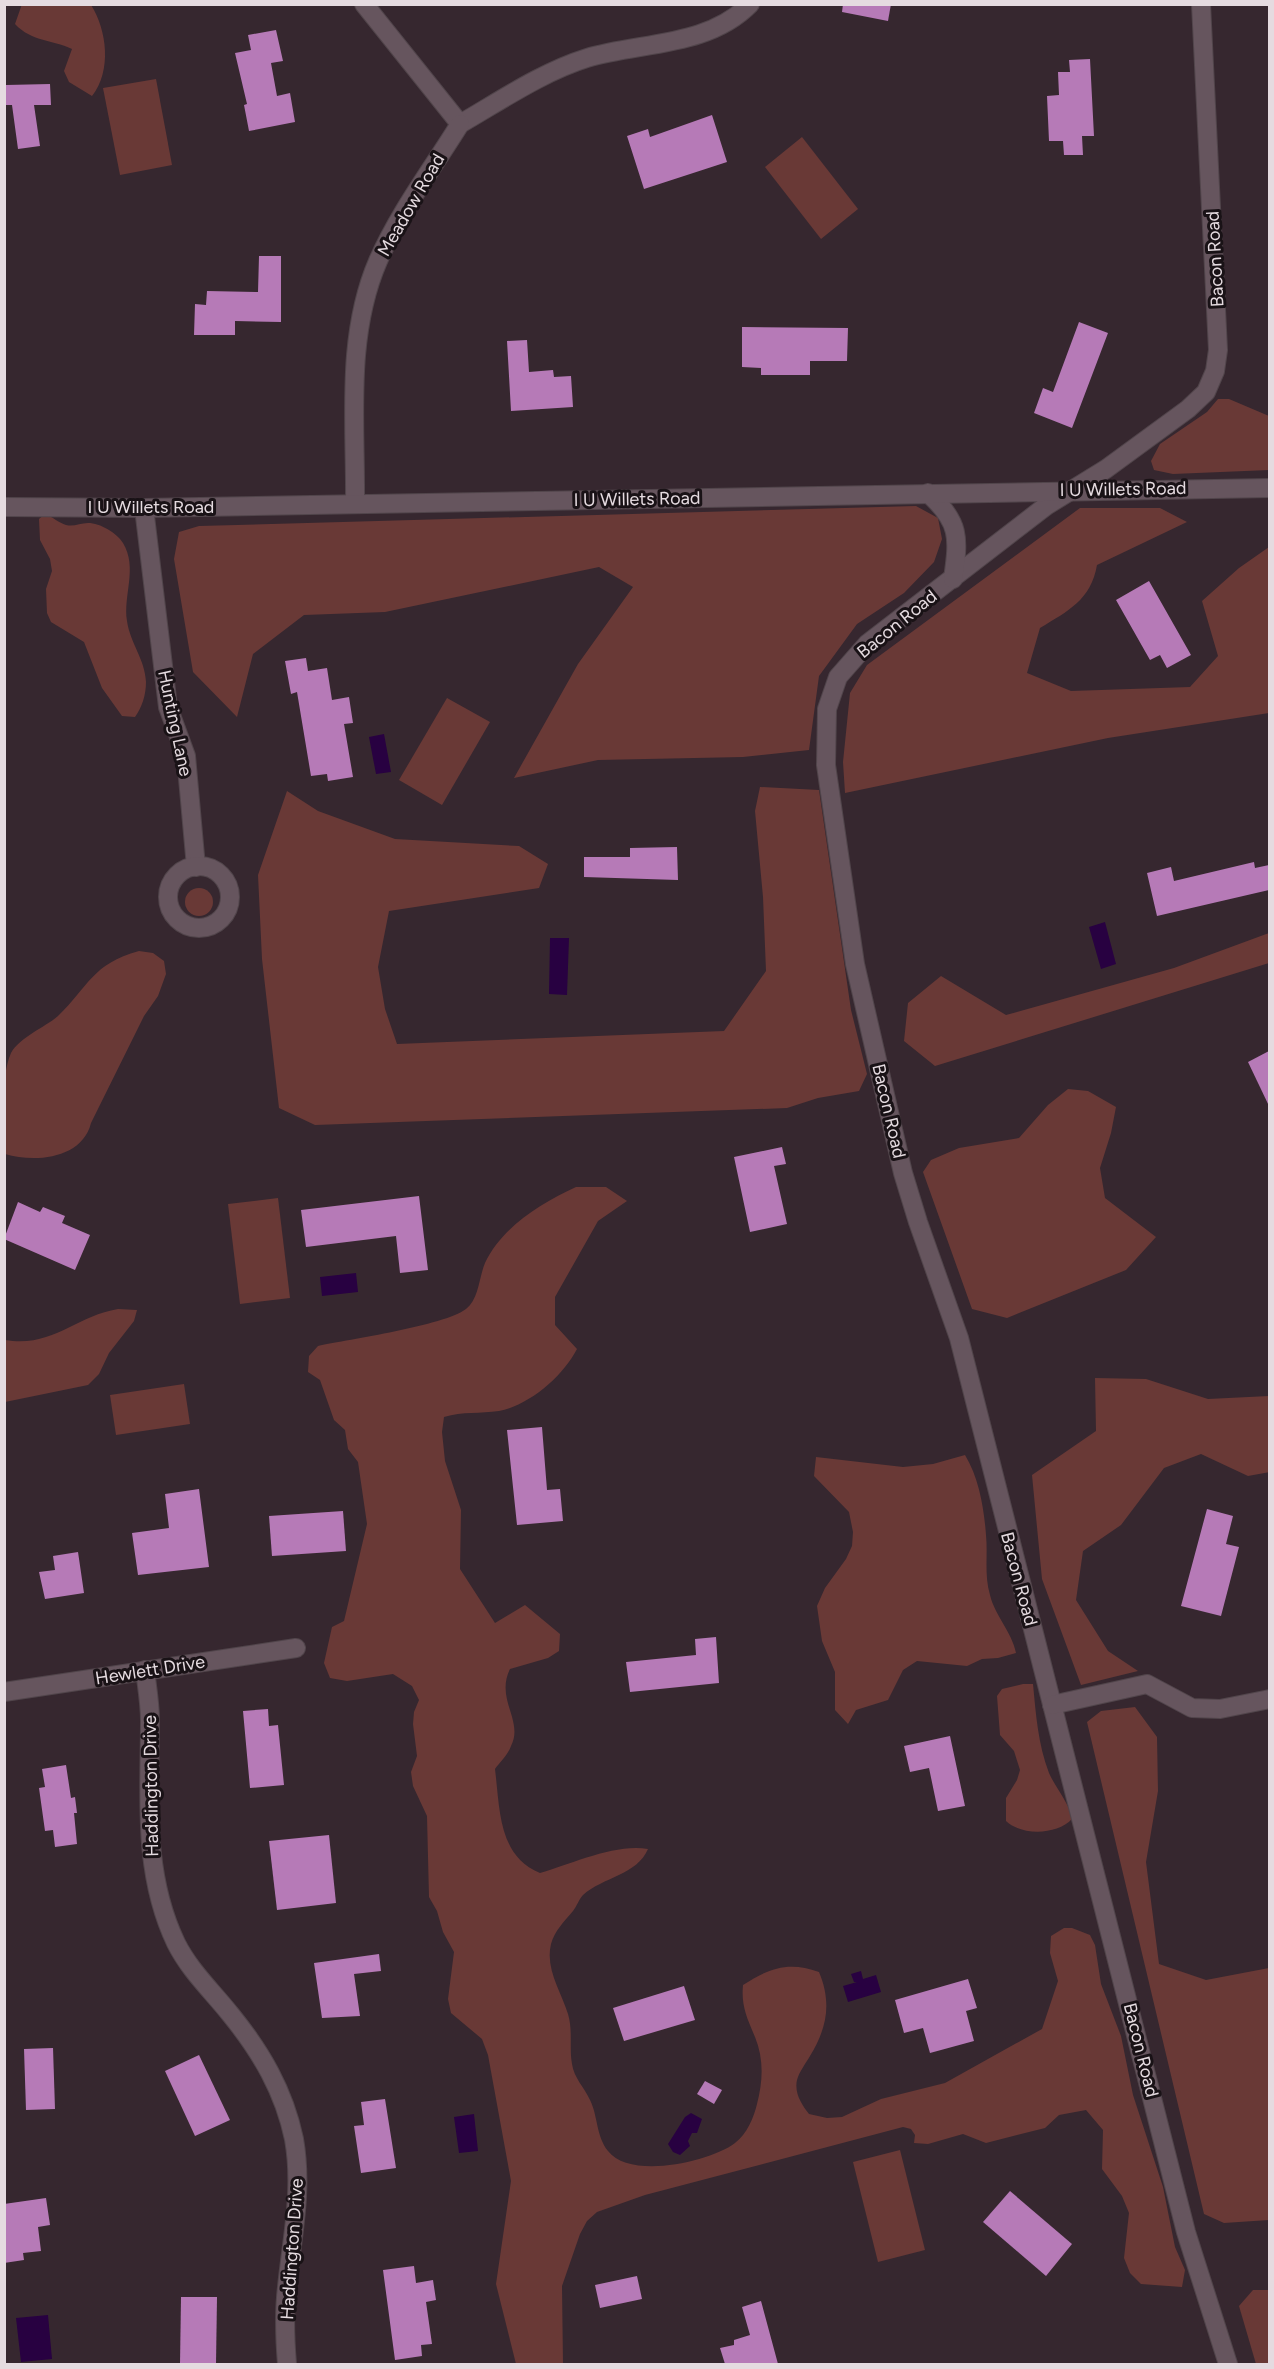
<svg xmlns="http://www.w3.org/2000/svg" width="1274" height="2369" font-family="Figtree,sans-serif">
  <rect width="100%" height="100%" fill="#36272f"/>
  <g fill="#693936">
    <path d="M22,4l69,1c16,25 21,66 1,91l-23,-14 -5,-11 8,-22c-21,-10 -40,-7 -57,-25z"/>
    <path d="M156,79l16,86 -52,10 -17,-87z"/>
    <path d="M802,137l56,72 -37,30 -56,-72z"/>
    <path d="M1218,399h11l40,17v54l-96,4 -19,-4 -3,-9 9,-17 47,-32z"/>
    <path d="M916,506l22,12 4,21 -8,23 -30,31 -47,31 -38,52 -10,74 -66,7 -145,3 -84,18 64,-114 55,-77 -34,-20 -214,45 -81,3 -51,39 -16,63 -44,-45 -19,-113 5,-27 20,-6z"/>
    <path d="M1080,508h80l27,14 -90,43c-6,35 -29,46 -57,63l-13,45 44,18 119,-4 28,-31 -16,-55 37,-33 30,-21v166l-161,25 -263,55 -2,-31 7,-69 17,-28z"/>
    <path d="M45,514c8,3 14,9 21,11 8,2 14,-2 22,-2 12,0 29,10 35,20 15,25 0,52 4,78 3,22 18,38 19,61 0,13 -4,25 -11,35l-13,-1 -20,-28 -18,-46 -33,-20 -4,-9 -1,-24 6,-18 -2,-12 -10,-19 -1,-21z"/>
    <path d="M447,698l43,24 -48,83 -43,-25z"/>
    <path d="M760,787l59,3 32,220 16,64 -8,17 -41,7 -31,10 -472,17 -36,-17 -17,-149 -4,-84 29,-84 31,20 77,28 124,7 29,18 -9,24 -150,23 -11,56 7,42 12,35 327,-13 42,-60 -3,-74 -8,-86z"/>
    <circle cx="199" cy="902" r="14"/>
    <path d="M1269,933v30l-334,103 -31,-25 4,-38 33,-27 65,39 168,-47z"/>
    <path d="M139,951l14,2 11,8 2,13 -8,22 -14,20 -53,107c-9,36 -56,40 -86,31 -1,-27 -5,-77 6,-101 9,-16 33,-25 47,-37 31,-30 34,-52 81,-65z"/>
    <path d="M1068,1089l20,2 28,16 -5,26 -11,35 5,30 51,39 -30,33 -119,48 -35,-9 -49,-137 8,-12 28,-12 60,-10 29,-33z"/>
    <path d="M576,1187h30l21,14 -29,20 -43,76v28l22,24c-14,27 -47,56 -78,62 -19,3 -36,0 -55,6l-2,15 3,29 16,49 -1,59 35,54 30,-18 35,29 -1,17 -11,7 -38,11c-15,30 14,52 1,77 -3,9 -11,16 -16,23 5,40 3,87 45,104 31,-9 76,-30 108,-24 -11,26 -45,28 -65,46 -4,4 -6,11 -10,16 -9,11 -18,19 -22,33 -6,25 10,47 17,70 5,16 1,33 4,50 2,14 12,23 18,36 8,16 6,36 18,51 22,29 102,11 127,-8 12,-9 19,-26 22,-39 6,-23 7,-45 -2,-67 -8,-19 -14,-31 -12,-52 26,-17 46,-24 76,-13 13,31 8,56 -9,84 -4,7 -11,16 -13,24 -3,13 5,25 12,34l18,4 15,-1 39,-18 64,-16 97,-54 16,-48 -8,-28 1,-17 13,-8h8l18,7 5,10 6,39 20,52 12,59 30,92 12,60 10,23 -3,17 -41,-3 -11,-11 -6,-15 5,-45 -7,-17 -20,-27 1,-39 -17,-20 -27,5 -14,13 -59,15 -23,-9 -35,10 -14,-1 1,-8 -4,-6 -8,-2 -258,68 -48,17 -10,9 -7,13 -18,52 1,78h-47l-20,-80 15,-103 -23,-126 -6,-16 -31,-26 -3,-14 6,-47 -11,-20 -6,-21 -8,-14 -2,-81 -14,-30 -2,-14 6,-16 -4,-32 1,-12 5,-12 -7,-14 -19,-12 -46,7 -17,-3 -6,-15 8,-36 12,-6 23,-97 -9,-62 -10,-13 -3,-19 -11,-10 -14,-40 -12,-8 1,-16 9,-10c32,-7 125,-20 148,-37 13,-10 13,-32 19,-46 17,-36 56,-60 91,-76z"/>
    <path d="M278,1198l12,100 -50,6 -12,-100z"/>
    <path d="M118,1309l19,1 -3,11 -25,32 -10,21 -11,11 -83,17v-62c48,8 70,-24 113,-31z"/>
    <path d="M1095,1378l51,1 62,20 61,-3 1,76 -22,4 -47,-22 -37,14 -43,57 -38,26 -7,49 32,51 30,20 -57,14 -39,-106 -10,-104 64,-44z"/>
    <path d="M184,1384l6,40 -74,11 -6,-40z"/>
    <path d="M965,1455c14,23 19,53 21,80 2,20 -2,40 4,60 5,21 22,37 26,58l-18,5 -16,1 -15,7 -50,-5 -14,9 -15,30 -32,10 -8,14 -13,-14v-38l-13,-31 -5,-35 8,-18 21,-29 6,-13 1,-14 -4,-20 -35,-36 2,-19 87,10 30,-3z"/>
    <path d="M1023,1684h10c3,31 5,60 16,89 7,16 20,29 23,46 -15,16 -50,17 -66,2v-23l11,-18 3,-10 -6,-19 -14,-16 -3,-39 5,-7z"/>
    <path d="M1135,1707l22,30 1,54 -12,71 13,102 47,16 63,-12v252l-45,3 -20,-9 -117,-492 14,-11z"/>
    <path d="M900,2150l25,100 -47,12 -25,-100z"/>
    <path d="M1253,2290h16v74h-13l-17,-58z"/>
  </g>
  <g fill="#280141">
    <path d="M384,734l7,38 -15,2 -7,-37z"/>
    <path d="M1105,922l11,42 -15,5 -12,-42z"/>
    <path d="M550,938h19l-2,57 -18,-1z"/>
    <path d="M356,1273l2,19 -36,4 -2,-19z"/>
    <path d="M861,1971l2,8 13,-4 5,17 -33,10 -5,-16 14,-4h-3l-3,-8z"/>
    <path d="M691,2113l11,6 -5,14h-5l-4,8 2,5 -10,9 -7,-3 -5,-8 17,-27z"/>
    <path d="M474,2114l4,37 -19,2 -5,-36z"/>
    <path d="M48,2315l4,44 -31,3 -5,-44z"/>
  </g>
  <g fill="#b67ab7">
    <path d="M843,4h48l-3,17 -46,-9z"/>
    <path d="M276,30l7,31 -12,2 6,33 13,-3 5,29 -46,9 -5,-26 3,-1 -12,-51 16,-3 -3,-15z"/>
    <path d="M1090,59l4,77h-12l1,19h-19l-1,-14h-14l-2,-45 12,-1 -1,-23h12l-1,-12z"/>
    <path d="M50,84l1,21h-17l6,41 -22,3 -6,-44h-6v-20z"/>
    <path d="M712,115l15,47 -83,27 -17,-53 21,-7 2,8z"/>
    <path d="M259,256h22v66l-46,-1v14h-41l1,-31 11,1 1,-14 51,1z"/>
    <path d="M1079,322l29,11 -36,95 -38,-15 9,-25 10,4z"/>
    <path d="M742,327l106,1 -1,33h-37v14h-49v-7l-19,-1z"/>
    <path d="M527,340l2,32 24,-2 1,7 17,-1 2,31 -62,4 -4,-70z"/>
    <path d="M1149,581l42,74 -24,13 -7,-13 -10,5 -34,-60z"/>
    <path d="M306,658l2,13 19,-3 5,32 17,-3 4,26 -9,1 9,53 -25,4 -1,-7 -16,2 -14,-84 -6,2 -6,-33z"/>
    <path d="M677,847l1,33 -94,-3v-20h46v-9z"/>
    <path d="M1254,862l1,6 14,-3v25l-112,26 -10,-43 24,-6 3,14z"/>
    <path d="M1269,1051v55l-21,-44z"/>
    <path d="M782,1147l4,17 -12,2 13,58 -37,8 -16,-75z"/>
    <path d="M419,1196l9,74 -28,3 -4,-37 -90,11 -5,-37z"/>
    <path d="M18,1202l22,10 3,-5 22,9 -3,7 28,12 -15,35 -71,-31z"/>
    <path d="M542,1427l5,63 13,-1 3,32 -46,4 -10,-95z"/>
    <path d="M199,1489l10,78 -71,8 -6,-42 37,-5 -4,-34z"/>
    <path d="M1207,1509l26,7 -7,28 13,3 -18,69 -40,-10z"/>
    <path d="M343,1511l3,40 -74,5 -3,-40z"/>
    <path d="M78,1552l6,41 -39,6 -6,-27 16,-2 -2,-14z"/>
    <path d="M716,1637l3,46 -89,9 -4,-30 70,-7 -1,-16z"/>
    <path d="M268,1709l1,17 9,-1 6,60 -34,3 -7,-77z"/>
    <path d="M950,1736l15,70 -27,5 -9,-43 -19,4 -6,-26z"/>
    <path d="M66,1765l5,33 4,-1 2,16h-3l3,31 -22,3 -2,-17 -8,1 -6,-43 6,-1 -3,-18z"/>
    <path d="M329,1835l7,68 -59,7 -8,-69z"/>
    <path d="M379,1954l2,17 -27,3 6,42 -38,2 -8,-55z"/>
    <path d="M968,1979l9,29 -11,3 8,30 -44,12 -7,-25 -19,5 -9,-33z"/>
    <path d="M684,1986l11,34 -71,21 -11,-33z"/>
    <path d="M53,2048l2,61 -29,1 -2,-61z"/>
    <path d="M199,2055l31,65 -35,16 -30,-65z"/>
    <path d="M705,2081l17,9 -8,14 -17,-10z"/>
    <path d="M385,2099l11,69 -35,5 -7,-47 10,-1 -3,-23z"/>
    <path d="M1010,2191l62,53 -26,32 -63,-54z"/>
    <path d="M46,2198l4,27 -12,2 3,24 -18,2 1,7 -20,3v-59z"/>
    <path d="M414,2266l2,17 17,-3 3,20 -10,2 6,42 -11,1 1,11 -27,4 -12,-90z"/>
    <path d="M637,2276l5,23 -42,9 -5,-23z"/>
    <path d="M181,2297h36l-1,67h-36z"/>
    <path d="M761,2301l17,63h-53l-5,-16 14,-3v-5l16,-5 -8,-28z"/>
  </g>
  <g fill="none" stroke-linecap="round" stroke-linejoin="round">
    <g stroke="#51454b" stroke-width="20">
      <g id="minor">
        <path d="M364,4l96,120c40,-23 82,-52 127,-66 54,-16 121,-11 163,-54"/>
        <path d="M1201,4l17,346 -3,21 -9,21 -18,17 -82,60 -60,37 -179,138 -29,33 -11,32 -1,56 29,199 48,209 15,49 41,116 227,894 42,132"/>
        <path d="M928,493c32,29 31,44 25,86"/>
        <path d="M355,504c1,-80 -10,-167 23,-243 21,-48 54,-92 82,-137"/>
        <path d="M4,507l140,1 1126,-20"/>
        <path d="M144,508l24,199 18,49 10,111"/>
        <circle cx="199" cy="897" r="31"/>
        <path d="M145,1670c2,17 5,34 5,50 0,76 -8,152 26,223 14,28 36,48 55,72 30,37 53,76 63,124 9,51 -2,98 -7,148 -3,25 -2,53 0,77"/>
        <path d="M4,1692l292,-44"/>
        <path d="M1052,1705l95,-21 45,24 28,1 50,-10"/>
      </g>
    </g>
    <use href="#minor" stroke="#66555e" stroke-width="18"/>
  </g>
  <g text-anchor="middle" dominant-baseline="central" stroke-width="6" stroke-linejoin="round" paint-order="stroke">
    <g font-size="18" fill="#e5dbe0" stroke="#191216">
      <text transform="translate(411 205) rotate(-60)">Meadow Road</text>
      <text transform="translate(1215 259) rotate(-93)">Bacon Road</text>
      <text transform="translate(1123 489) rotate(-1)">I U Willets Road</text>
      <text transform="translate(637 499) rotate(-1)">I U Willets Road</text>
      <text x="151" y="507">I U Willets Road</text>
      <text transform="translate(897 624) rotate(-39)">Bacon Road</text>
      <text transform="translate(175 723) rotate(78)">Hunting Lane</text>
      <text transform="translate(889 1111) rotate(77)">Bacon Road</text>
      <text transform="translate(1019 1579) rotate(75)">Bacon Road</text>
      <text transform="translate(150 1670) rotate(-9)">Hewlett Drive</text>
      <text transform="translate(151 1786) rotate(-91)">Haddington Drive</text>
      <text transform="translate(1141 2050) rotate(76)">Bacon Road</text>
      <text transform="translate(292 2249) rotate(-86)">Haddington Drive</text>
    </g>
  </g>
  <rect width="1274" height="2369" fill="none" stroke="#e5dbe0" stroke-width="12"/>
</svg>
